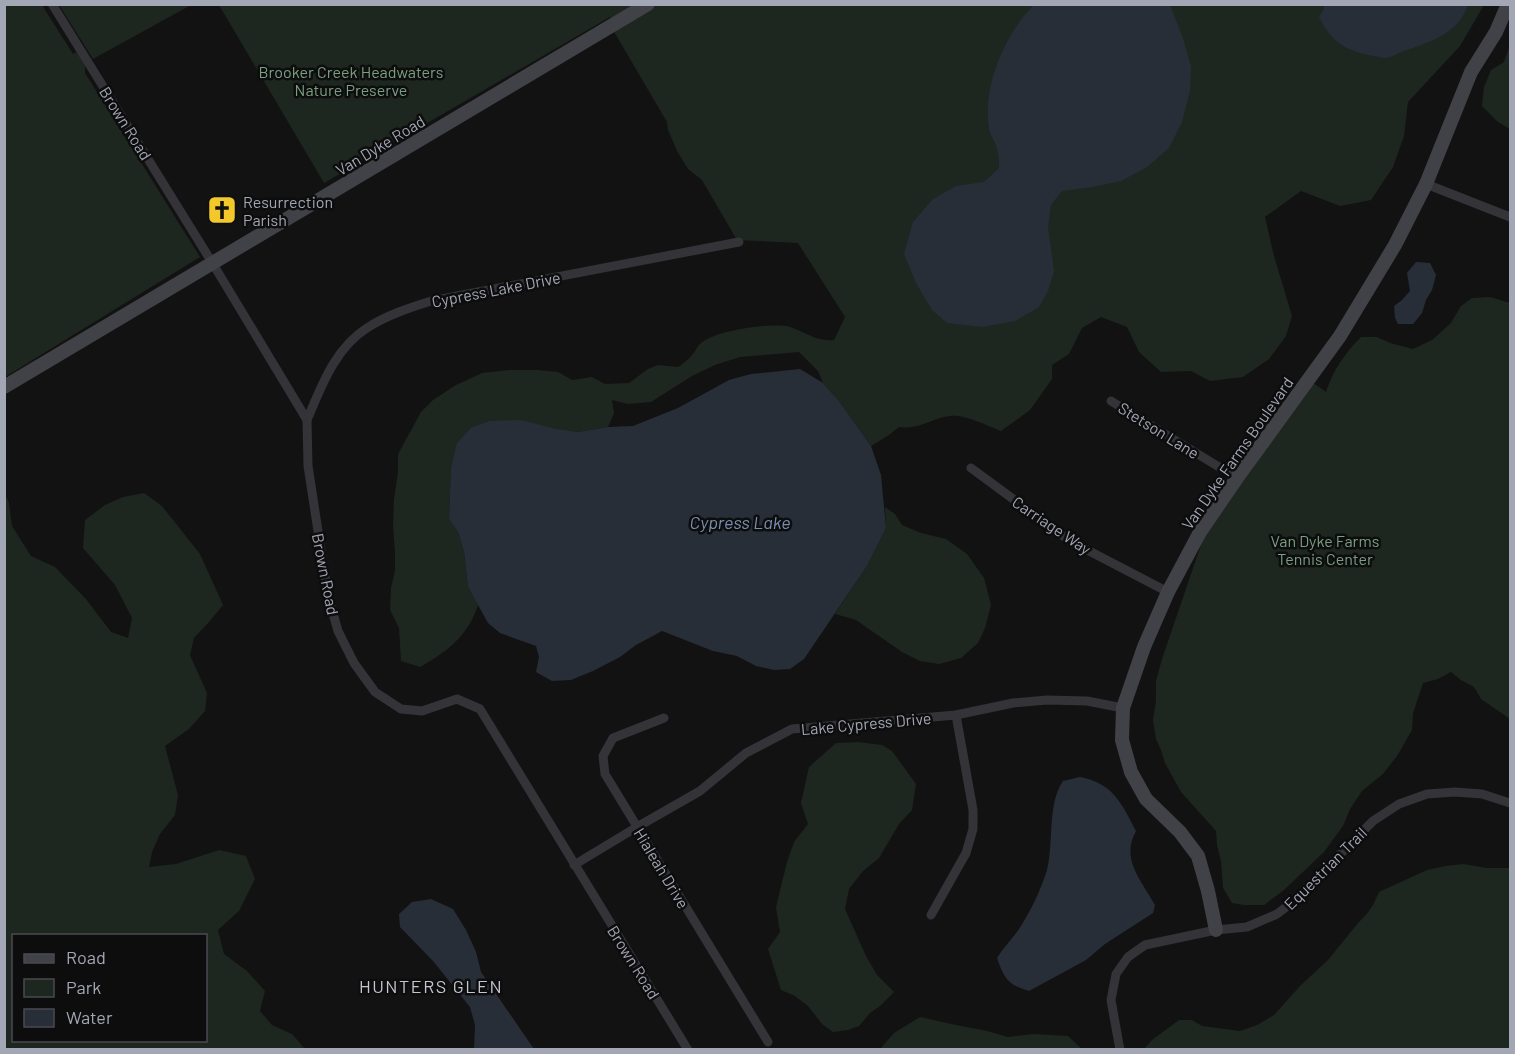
<svg xmlns="http://www.w3.org/2000/svg" width="1515" height="1054" font-family="Barlow,sans-serif">
  <rect width="100%" height="100%" fill="#121213"/>
  <g fill="#1e2620" fill-rule="evenodd">
    <path d="M5,5h37l31,49 4,-2 8,13v8l115,184 -195,120z"/>
    <path d="M59,5h132l-98,54z"/>
    <path d="M219,5h419l-25,15 -3,-3 -286,166z"/>
    <path d="M657,5h827l-24,41 -52,56 -4,34 -11,31 -22,33 -31,6 -39,-15 -36,26 9,39 18,60 -6,20 -17,23 -26,18 -33,4 -19,-10 -30,1 -22,-20 -12,-25 -26,-10 -19,11 -13,26 -17,11v14l-22,31 -29,21c-13,-5 -37,-17 -51,-15 -19,2 -30,14 -51,11l-10,8 -18,11 -32,-45 -16,-18 -5,-12 -19,-19 -59,5 -25,8 -23,11 -41,26 -23,2 -16,-4 2,13 -6,14 -30,5 -26,-4 -101,40 -2,50 9,14 6,20 4,35 10,18c-10,31 -31,47 -58,62l-19,-6 -2,-33 -9,-18 1,-22 4,-17v-19l-2,-27 1,-26 4,-27v-18l23,-42 12,-12 23,-15 26,-12 27,-3h29l20,2 14,8 20,-3 13,7 24,-1 19,-14 10,-4 20,2c5,-3 10,-7 14,-12 3,-3 5,-8 8,-11 14,-14 72,-22 90,-17 16,5 26,15 44,13l11,-23 -47,-74 -61,-3 -35,-60 -14,-11 -11,-18 -9,-21 -1,-8 -54,-92z"/>
    <path d="M1510,45v84l-12,-7 -16,-16 2,-19 7,-17 13,-8z"/>
    <path d="M1490,297l20,6v416l-29,-20 -7,-12 -13,-7 -10,-8 -13,7 -15,4 -10,30 -1,17 -15,26 -14,18 -21,17 -12,18 -7,17 -19,26 -40,38 -20,15h-20l-12,-2 -9,-15 -2,-27 -4,-16 -1,-14 -35,-39 -16,-29 -4,-13 -5,-11 -3,-19 3,-19v-20l6,-22 44,-129 106,-148 14,10c7,-22 19,-39 35,-55h16l13,6 23,6 19,-9 19,-17 10,-17 11,-8z"/>
    <path d="M144,493l18,13 38,48 23,51 -14,17 -15,16 -4,17 17,38 -2,18 -16,18 -24,17 13,49 -3,20 -15,19 -8,18 -3,15 27,-3 43,-14 27,6 9,23 -16,32 -21,19 6,24 23,17 18,20 -5,20 12,14 20,9 13,15h-300v-555l4,9 3,23 19,30 24,11 31,32 25,33 17,6 4,-20 -17,-33 -32,-37 2,-28 20,-15 18,-8zM14,936h192v104h-192z"/>
    <path d="M885,507l10,7 7,11 19,8 25,6 21,15 17,24 7,27 -6,23 -7,15 -17,15 -22,6 -19,-3 -18,-9 -46,-32 -21,-6 32,-48 19,-38z"/>
    <path d="M858,742l24,3 10,6 24,33 -4,26 -13,14 -20,34 -16,13 -14,18 -4,20 21,47 11,19 17,17 -14,14 -10,7 -11,13 -11,4 -15,2 -11,-8 -14,-18 -13,-10 -14,-6 -13,-41 12,-17 -4,-25 11,-45 7,-20 14,-18 -7,-21 8,-36 27,-24z"/>
    <path d="M1464,864l22,4h24v181h-366l8,-9 27,-20h13l10,6 38,5 17,-6 17,-10 26,-29 28,-26 30,-37 8,-8 7,-10 6,-13 48,-22 19,-4z"/>
    <path d="M920,1017l36,8 31,6 21,6 26,-3 34,2 14,13h-202l14,-16z"/>
  </g>
  <g fill="#282e37">
    <path d="M1034,5h136l13,33 8,29 -1,24 -8,31 -13,26 -22,19 -26,14 -29,6 -30,4 -11,14 -3,22 6,44 -6,20 -9,16 -24,14 -33,6 -35,-4 -15,-13 -16,-27 -12,-29 9,-32 20,-23 23,-13 28,-4 15,-14c0,-6 0,-13 -2,-19 -1,-6 -5,-11 -7,-17 -10,-41 15,-99 44,-127z"/>
    <path d="M1324,5v-1l144,1c-10,29 -38,37 -64,46 -6,2 -12,6 -18,7 -4,0 -9,-2 -13,-2 -28,-6 -41,-13 -54,-39l5,-8z"/>
    <path d="M1416,262l14,1 6,12 -4,15 -6,10 -4,13 -9,11h-15l-3,-6 -1,-12 8,-6 8,-9 -3,-18z"/>
    <path d="M800,369l23,14 16,18 32,45 10,29 5,53 -19,38 -63,93 -14,10 -16,1 -18,-4 -19,-10 -24,-5 -51,-20 -26,14 -16,12 -27,14 -22,9 -19,1 -16,-9 3,-15 -3,-11 -36,-13 -12,-10 -20,-36 -4,-35 -6,-20 -9,-13 2,-51 6,-25 14,-15 18,-7 32,-1 31,8 26,4 30,-5 25,-1 45,-18 51,-28 22,-6z"/>
    <path d="M1080,777c33,6 42,27 56,54 -16,28 6,50 19,74l-2,8 -48,31 -19,16 -57,31c-21,-6 -25,-13 -32,-33 6,-10 15,-19 22,-29 11,-17 22,-39 28,-59 7,-27 0,-66 16,-89z"/>
    <path d="M431,899l22,10 13,21 10,22 5,20 53,77h-60l1,-24 -5,-18 -37,-46 -33,-34 -1,-13 13,-12z"/>
  </g>
  <g fill="none" stroke-linecap="round" stroke-linejoin="round">
    <g stroke="#333338" stroke-width="9">
      <path d="M52,4l161,260 94,156 1,46 20,130 10,35 16,32 21,29 26,17 21,2 35,-12 23,10 208,341"/>
      <path d="M1426,184l84,33"/>
      <path d="M1111,401l126,77"/>
      <path d="M307,420c14,-33 28,-72 60,-92 20,-13 42,-20 64,-27l308,-59"/>
      <path d="M971,468l99,73 98,51"/>
      <path d="M664,718l-51,20 -10,18 2,18 163,268"/>
      <path d="M574,865l63,-38 63,-36 46,-38 46,-24 164,-14 57,-12 34,-3 40,1 36,7"/>
      <path d="M931,915l35,-62 7,-24v-19l-17,-95"/>
      <path d="M1120,1050l-9,-50 5,-26 12,-17 17,-12 71,-15 31,-3 30,-13 17,-13 79,-80 26,-17 28,-10 28,-2 27,2 28,9"/>
    </g>
    <g stroke="#414148" stroke-width="14">
      <path d="M4,387l644,-383"/>
      <path d="M1216,930l-8,-39 -10,-35 -18,-24 -34,-33 -15,-27 -9,-32 1,-32 21,-61 24,-55 32,-60 37,-54 103,-142 55,-91 31,-61 45,-112 25,-40 12,-28"/>
    </g>
  </g>
  <defs>
    <g id="church-square" transform="scale(1.5)"><rect x="-9" y="-9" width="18" height="18" rx="4" fill="#f2c82b" stroke="#0d0d0e"/><path d="M-1.2-6h2.4v3.5h3.3v2.4h-3.3V6h-2.4V-.1h-3.3v-2.4h3.3Z" fill="#111"/></g>
  </defs>
  <g fill-rule="evenodd">
    <use href="#church-square" x="222" y="210"/>
  </g>
  <g text-anchor="middle" dominant-baseline="central" stroke-width="5" stroke-linejoin="round" paint-order="stroke">
    <g font-size="16" fill="#7a9f81" stroke="#0d0d0e">
      <text x="351" y="71">Brooker Creek Headwaters<tspan x="351" dy="18">Nature Preserve</tspan></text>
      <text x="1325" y="540">Van Dyke Farms<tspan x="1325" dy="18">Tennis Center</tspan></text>
    </g>
    <g font-size="16" fill="#a3a6b4" stroke="#0d0d0e">
      <text transform="translate(126 123) rotate(58)">Brown Road</text>
      <text transform="translate(380 145) rotate(-31)">Van Dyke Road</text>
      <text transform="translate(496 289) rotate(-11)">Cypress Lake Drive</text>
      <text transform="translate(1159 430) rotate(32)">Stetson Lane</text>
      <text transform="translate(1237 453) rotate(-55)">Van Dyke Farms Boulevard</text>
      <text transform="translate(1052 525) rotate(34)">Carriage Way</text>
      <text transform="translate(326 574) rotate(79)">Brown Road</text>
      <text transform="translate(866 723) rotate(-5)">Lake Cypress Drive</text>
      <text transform="translate(662 868) rotate(59)">Hialeah Drive</text>
      <text transform="translate(1325 868) rotate(-45)">Equestrian Trail</text>
      <text transform="translate(634 962) rotate(58)">Brown Road</text>
    </g>
    <g font-size="16" fill="#a3a6b4" stroke="#0d0d0e" text-anchor="start">
      <text x="243" y="201">Resurrection<tspan x="243" dy="18">Parish</tspan></text>
    </g>
    <g font-size="18" font-style="italic" fill="#798fb0" stroke="#0d0d0e">
      <text x="740" y="522">Cypress Lake</text>
    </g>
    <g font-size="18" letter-spacing="1.5" fill="#c4c6d0" stroke="#0d0d0e">
      <text x="431" y="986">HUNTERS GLEN</text>
    </g>
  </g>
  <rect width="1515" height="1054" fill="none" stroke="#a3a6b4" stroke-width="12"/>
  <rect x="12" y="934" width="195" height="108" fill="#0d0d0e" stroke="#494a50" stroke-width="1.5"/>
  <rect x="24" y="954" width="30" height="9" fill="#414148" stroke="#494a50" stroke-width="1.5"/>
  <text x="66" y="964" font-size="18" fill="#a3a6b4">Road</text>
  <rect x="24" y="979" width="30" height="18" fill="#1e2620" stroke="#494a50" stroke-width="1.5"/>
  <text x="66" y="994" font-size="18" fill="#a3a6b4">Park</text>
  <rect x="24" y="1009" width="30" height="18" fill="#282e37" stroke="#494a50" stroke-width="1.5"/>
  <text x="66" y="1024" font-size="18" fill="#a3a6b4">Water</text>
</svg>
